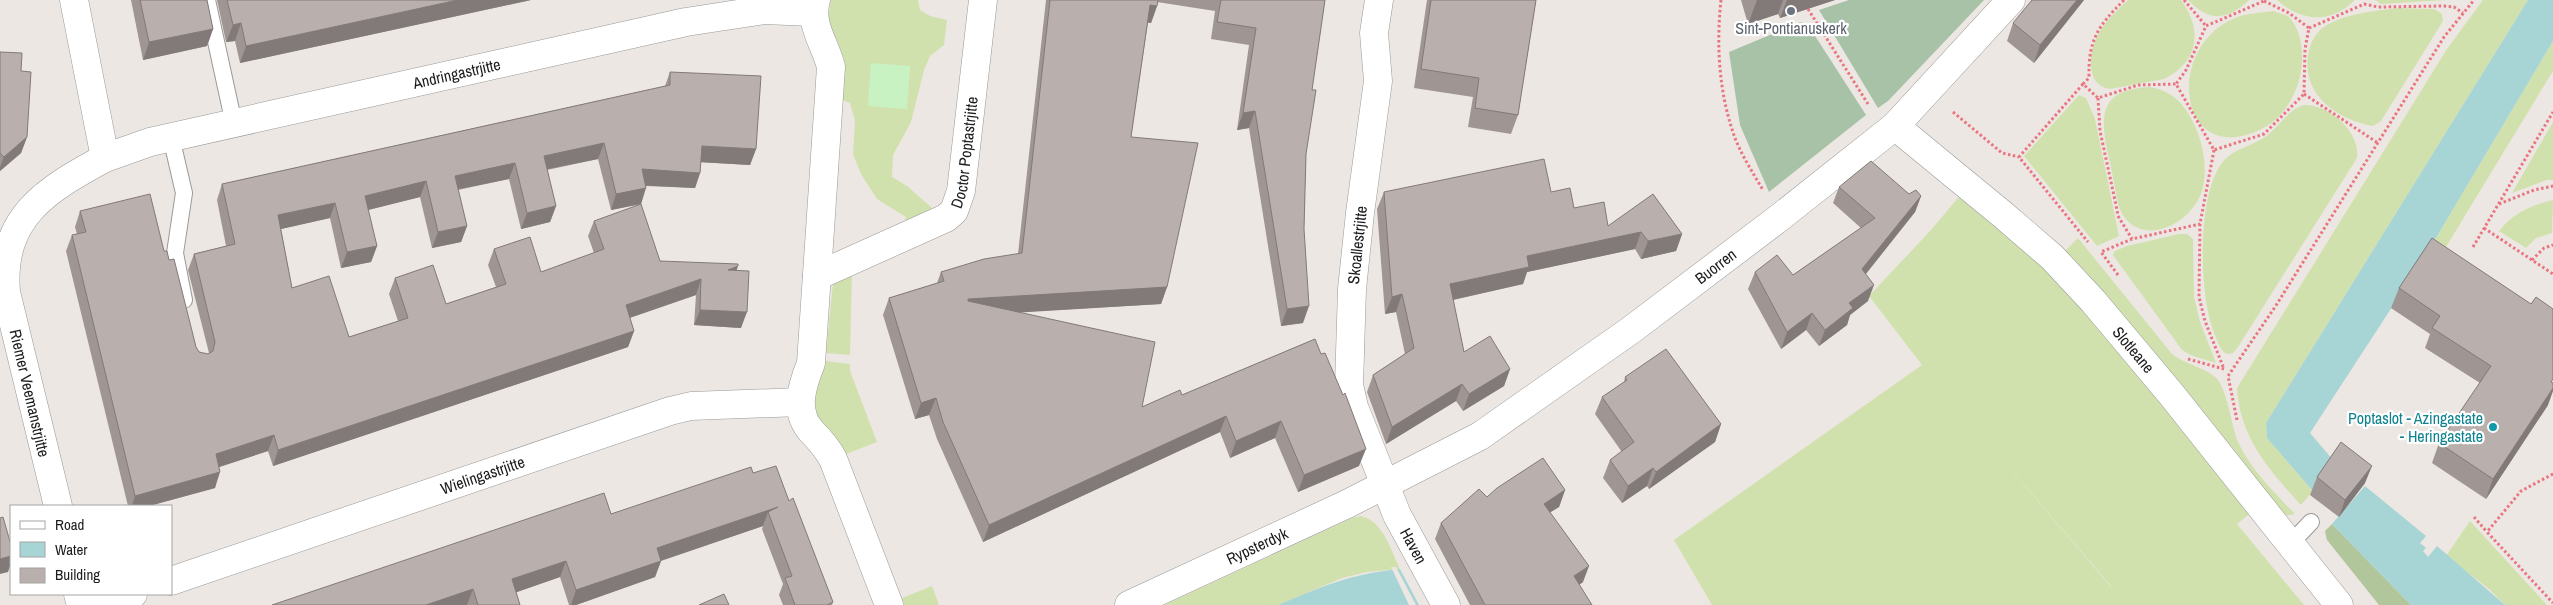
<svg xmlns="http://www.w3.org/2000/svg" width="2553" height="605" font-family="'Archivo Narrow',sans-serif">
  <rect width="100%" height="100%" fill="#ece7e2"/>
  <g fill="#d1e1ad" fill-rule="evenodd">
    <path d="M831,0h87l2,10 10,6 17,4 -3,25 -14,11 -6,14 -13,52 -18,33 -1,22 15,9 25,22 -28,18 2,-9 -29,-18 -16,-25 -8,-20 2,-33 -5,-18 -8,-3 2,-41 -16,-40z"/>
    <path d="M2128,0h53c22,30 18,62 -17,79l-54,10c-26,-4 -21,-39 -11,-56 7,-13 19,-23 29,-33z"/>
    <path d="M2188,0h61c-22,21 -40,22 -61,0z"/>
    <path d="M2277,0h78c-24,24 -53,22 -78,0z"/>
    <path d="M2375,0h71l-65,4z"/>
    <path d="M2483,0h45l-262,423 1,15 46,53 -12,14c-32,-35 -61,-67 -64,-117l210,-339z"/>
    <path d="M2398,8l36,1 8,5 1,7 -62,100 -8,5c-35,-6 -71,-31 -65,-70 1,-11 7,-23 16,-29 22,-14 50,-16 74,-19z"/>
    <path d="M2273,11l15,5c16,16 17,46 10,68 -7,20 -20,39 -41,47 -79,35 -93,-84 -22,-113 12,-5 25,-5 38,-7z"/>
    <path d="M2553,41v30l-118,194 -11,-7z"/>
    <path d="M2149,87c21,3 34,15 43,33 10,19 16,46 11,67 -9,39 -69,66 -85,17 -3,-16 -6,-33 -10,-50 -8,-40 -8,-64 41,-67z"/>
    <path d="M2079,95l7,3 9,21 24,117 -22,10 -73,-90z"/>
    <path d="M2305,105c25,0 56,28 52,53l-119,189 -5,6 -6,1c-7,-3 -9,-12 -12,-19 -16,-37 -17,-125 1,-162 13,-28 35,-23 54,-40 11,-9 21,-26 35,-28z"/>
    <path d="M2553,122v58h-6l-35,13z"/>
    <path d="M1962,193l103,88 188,230 -16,13 67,81h-592l-38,-65 248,-175 -53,-69 62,-66zM1980,433l131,153v1z"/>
    <path d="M2553,200l-1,33 -16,5 -10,10 -27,-17c14,-18 32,-26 54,-31z"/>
    <path d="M2179,234h8l6,5 1,58 6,25 16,41 -23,-7 -11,-6 -69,-95 2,-4 12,-5z"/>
    <path d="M2078,238l94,116c14,11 36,14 46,26 10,14 13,44 20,62 13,28 36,50 57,72l-12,2 -223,-260z"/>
    <path d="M852,271l-2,84 -24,-2 7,-70z"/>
    <path d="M826,361l24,3v7l27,71 -31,12c-8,-20 -35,-33 -32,-56 2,-13 10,-24 12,-37z"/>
    <path d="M1361,516c22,5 30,34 39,53l-33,3 -25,6 -64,27h-114l188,-87z"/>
    <path d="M2470,521l77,84h-42l-16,-16 -43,-33z"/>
    <path d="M932,586l7,19h-35l-2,-7z"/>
  </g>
  <path fill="#b1c79b" d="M2332,524l79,81h-32l-52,-65 -2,-9z"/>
  <g fill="#a7c2a6">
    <path d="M1849,0h135l-96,101 -10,7 -59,-98z"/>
    <path d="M1801,22l7,3 58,90 -97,77 -29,-67 -11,-73z"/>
  </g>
  <path fill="#c9f2c3" d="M871,63l39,3 -3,43 -39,-3z"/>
  <g fill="#a7d4d5">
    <path d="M2528,0h25v41l-129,217 -114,175 23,27 -20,31 -46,-53 -1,-15z"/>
    <path d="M2365,486l61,50 -6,7 6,5 -3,3 5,6 9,-11 68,59h-94l-79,-81z"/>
    <path d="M1400,569l19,36h-141c45,-19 73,-31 122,-36z"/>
  </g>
  <path fill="#ece7e2" d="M1391,567h5l20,38h-7z"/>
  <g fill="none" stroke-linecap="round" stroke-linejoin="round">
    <g stroke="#999" stroke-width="18">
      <g id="service">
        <path d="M207,0l27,124"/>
        <path d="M171,137l13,56 -9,60 9,47"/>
        <path d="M2291,543l20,-21"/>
      </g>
    </g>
    <g stroke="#999" stroke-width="29">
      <g id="minor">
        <path d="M816,0c-7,25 9,43 15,67l-20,296c-9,23 -18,48 1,69 9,9 15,16 21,27l56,146"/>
        <path id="s1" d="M1379,0l-5,33 4,48 -18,132 -8,76 -3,96 5,22 43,108 49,90"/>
        <path id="s2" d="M1895,126l107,88 50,43 41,44 78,93 168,211"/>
        <path id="s3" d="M105,158l45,-16 536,-120 78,-12 48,2"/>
        <path id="s4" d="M817,276l129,-58 8,-7 7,-20 22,-191"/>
        <path d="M58,506l-52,-214c-6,-75 40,-102 99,-134l-31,-158"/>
        <path id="s5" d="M171,581l499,-170 21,-5 109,-4"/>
        <path d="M78,594l3,11"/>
        <path d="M99,605l34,-11"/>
        <path id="s6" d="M1129,605l218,-101 133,-68 151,-106 148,-112 116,-92 116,-126"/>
      </g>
    </g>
    <g stroke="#ea7581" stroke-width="3" stroke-dasharray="2.5 2.5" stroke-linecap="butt">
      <path d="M1721,0c-5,46 -2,94 14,138 7,18 18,35 28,52"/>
      <path d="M2124,0c-26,26 -36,40 -35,78l-6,6 15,14 40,-13 38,-1"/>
      <path d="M2184,0l22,26"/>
      <path d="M2264,1l25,12 20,15 -4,21 -1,45 -40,40 -50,16 -38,-66 10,-14 20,-44z"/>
      <path d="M1808,9l60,95"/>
      <path d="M2309,28l55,-24 14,3 66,-1 10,1 9,6"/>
      <path d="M2083,84l-64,73 69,85"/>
      <path d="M2304,94l74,49"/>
      <path d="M2098,98l2,33 16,74 2,11 14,23"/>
      <path d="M1953,112l49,41 17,4"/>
      <path d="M2214,150l-14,74 -1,73 6,24 19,48"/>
      <path d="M2499,204l35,-14 19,-4"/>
      <path d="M2484,228l69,46"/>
      <path d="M2473,247l80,-135"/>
      <path d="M2532,260l12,-12 9,-3"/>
      <path d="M2118,275l-17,-23 31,-13 68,-15"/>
      <path d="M2188,359l36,10"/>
      <path d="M2237,420l-9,-44 47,-69 169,-270 30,-37"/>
      <path d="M2553,474l-32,17 -34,41 66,71"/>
      <path d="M2474,517l13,15"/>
    </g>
    <use href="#service" stroke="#fff" stroke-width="16"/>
    <use href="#minor" stroke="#fff" stroke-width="28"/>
  </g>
  <g fill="#9f9694">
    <path d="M131,0h76l6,29 -6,17 -64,14z"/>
    <path d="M217,0h314l-291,63 -5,-22 -9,1z"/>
    <path d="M1046,0h279l-13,90 -6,64 -2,75 -1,94 -22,3 -32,-198 -12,2 12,-85 -38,-6 4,-28 -58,-9v4l-6,17 -3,-1 -17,115 36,150 -6,17 -142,8 123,95 40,-12 133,-56 44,127 -61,26 -23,-54 -45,20 -10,-26 -237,110 -46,-103 -8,-24 -14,4 -32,-104 6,-17 48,-15 4,-11 77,-18z"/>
    <path d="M1427,0h109l-18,115 -7,19 -43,-7 5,-30 -59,-9z"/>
    <path d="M1741,0h94l-55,18 -2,-4 -30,10z"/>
    <path d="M2084,0l-50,63 -27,-22 6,-18z"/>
    <path d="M0,52l21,19 6,66 -6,16 -21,18z"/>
    <path d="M670,72l86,77 -6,16 -49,-3 -1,11 -5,15 -49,-2 -5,18 -30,6 -13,-51 -51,11 9,36 -6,16 -29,7 -12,-50 -51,11 9,36 -6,16 -29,6 -12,-51 -52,13 9,36 -6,16 -30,6 -11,-50 -49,11 11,59 57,49 49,-16 -9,-27 6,-16 51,26 50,-17 -8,-22 6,-16 47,23 53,-19 -6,-17 6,-15 66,40 77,10 4,57 -47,-3 2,-30 -66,23 4,13 -6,16 -355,119 -5,-15 -49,16 -4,21 -66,18h-21l-62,-255 6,-16 5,-1 -2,-7 5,-16 84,40 5,9 27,87 3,5 9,2 1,-1 -21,-83 6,-16 32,-8 -9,-46 5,-16 443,-98z"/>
    <path d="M1839,187l82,9 -6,16 -49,62 2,27 -18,14 -3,10 -28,21 -13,-16 -25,19 -33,-60 7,-17 38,3 68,-47 -28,-25z"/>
    <path d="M1384,192h167l23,16 34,18 74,8 -6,17 -35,8 -6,-10 -108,23 -4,12 -70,16 11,52 46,17 -6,17 -41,25 -7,-10 -70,43 -19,-52 6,-17 32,-21 -9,-42 -11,2 -8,-105z"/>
    <path d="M2432,238l116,167 -62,94 -54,-36 7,-20 41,-60 -55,-35 5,-14 -39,-26 8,-20z"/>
    <path d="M1625,377l96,47 -6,18 -66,47 -2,-3 -25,17 -19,-25 7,-18 12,-8 -27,-38 7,-17 22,-15z"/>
    <path d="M753,473l36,28 44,101 -1,3h-49l-4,-10 4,-11 -21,-55 1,-3 -102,35 -6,16 -79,28h-7l-9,-28 -44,15 4,13h-248l339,-91z"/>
    <path d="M2317,477l48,6 -26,34 -29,-22z"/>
    <path d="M1565,490l-6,17 -9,5 33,70 -4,3 13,20h-122l-35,-66 6,-16 46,-26z"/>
  </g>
  <g fill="#827a78">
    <path d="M458,0h73l-291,63 6,-17z"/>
    <path d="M1757,0h26l-5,14 -30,10z"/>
    <path d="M1787,0h48l-55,18z"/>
    <path d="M2077,0h7l-50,63 6,-18z"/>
    <path d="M1150,5l7,1 -6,17 -7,-1z"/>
    <path d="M241,23l-6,18 -9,1 7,-17z"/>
    <path d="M213,29l-6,17 -64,14 6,-18z"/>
    <path d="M1255,111l-6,17 -12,2 6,-17z"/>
    <path d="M27,137l-6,16 -21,18v-4l4,-10z"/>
    <path d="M604,143l-6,16 -60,12 6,-15z"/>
    <path d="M702,146l54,3 -6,16 -53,-3z"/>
    <path d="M515,163l-6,16 -60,12 6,-15z"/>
    <path d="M642,169l58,4 -5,15 -59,-3z"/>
    <path d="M426,181l-6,16 -60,15 5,-16z"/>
    <path d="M646,188l-5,16 -30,6 5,-16z"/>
    <path d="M1921,196l-6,16 -59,74 6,-17z"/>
    <path d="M335,203l-5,15 -58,13 6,-16z"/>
    <path d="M556,206l-6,16 -29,7 6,-16z"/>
    <path d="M467,226l-6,16 -29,6 6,-16z"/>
    <path d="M1641,232l-6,17 -108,23 -4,12 -80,18 7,-18 77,-28z"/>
    <path d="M1682,234l-6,17 -35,8 7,-18z"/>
    <path d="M377,246l-6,16 -30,6 6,-16z"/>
    <path d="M738,266l-5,16 -5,-12z"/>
    <path d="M701,279l-5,16 -76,26 6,-16z"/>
    <path d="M1874,285l-6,16 -18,14 -3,10 -28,21 6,-16 24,-27z"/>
    <path d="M1167,287l-6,17 -199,12 6,-17z"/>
    <path d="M1402,294l-6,18 -11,2 7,-17z"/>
    <path d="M1309,306l-6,17 -22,3 6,-17z"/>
    <path d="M700,310l47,2 -6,16 -47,-3z"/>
    <path d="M1812,313l-6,17 -25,19 6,-17z"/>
    <path d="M634,331l-6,16 -355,119 5,-16z"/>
    <path d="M1510,369l-6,17 -41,25 6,-17z"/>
    <path d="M1462,384l-6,17 -70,43 6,-17z"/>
    <path d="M2553,388v3l-5,14 -62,94 7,-20z"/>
    <path d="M936,398l-7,17 -14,4 6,-16z"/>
    <path d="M1226,416l-6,16 -237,110 6,-17z"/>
    <path d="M1281,421l-6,17 -45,20 6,-17z"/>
    <path d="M1721,424l-6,18 -66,47 7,-17z"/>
    <path d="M274,435l-6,16 -58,19 6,-16z"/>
    <path d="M1366,449l-7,17 -61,26 6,-17z"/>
    <path d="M2372,466l-7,17 -26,34 6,-17z"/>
    <path d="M1653,468l-6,18 -25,17 6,-17z"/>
    <path d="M220,472l-5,16 -66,18h-17l3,-10z"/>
    <path d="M1565,490l-6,17 -21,13 6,-16z"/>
    <path d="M778,507l-10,5 -5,14 -112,38 6,-16z"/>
    <path d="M11,556v7l-3,9 -8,2v-15z"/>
    <path d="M566,561l-6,16 -54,19 6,-17z"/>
    <path d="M661,561l-6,16 -79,28h-5l5,-15z"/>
    <path d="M1589,566l-6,16 -15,11 6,-17z"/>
    <path d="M473,589l-6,16h-41z"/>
  </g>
  <g fill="#b9afac" stroke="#827a78">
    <path d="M140,0h67l6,29 -64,13z"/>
    <path d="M227,0h231l-212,46 -5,-23 -8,2z"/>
    <path d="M1050,0h108l-1,6 -7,-1 -19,132 67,6 -31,144 -199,12v2l187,41 -13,65 38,-17 2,5 133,-56 6,15 4,-1 18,42 2,-2 21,56 -62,26 -23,-54 -45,20 -10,-25 -237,109 -46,-103 -7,-24 -15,5 -32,-105 55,-17 -3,-9 43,-13 38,-6z"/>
    <path d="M1221,0h104l-13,90h4l-10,64 -2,75 5,77 -22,3 -32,-198 -12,2 13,-85 -39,-6z"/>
    <path d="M1431,0h105l-18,115 -43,-7 4,-30 -58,-9z"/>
    <path d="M2032,0h45l-37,45 -27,-22z"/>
    <path d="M0,52l22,1 -1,18 10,1 -4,65 -23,20 -4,-4z"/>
    <path d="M670,72l91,4 -5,73 -54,-3 -2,27 -58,-4 4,19 -30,6 -12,-51 -60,13 12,50 -29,7 -12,-50 -60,13 12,50 -29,6 -12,-51 -61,15 12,50 -30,6 -12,-49 -57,12 14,73 37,-12 20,61 59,-19 -13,-40 38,-13 13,39 60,-20 -12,-35 36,-12 11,35 63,-23 -10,-28 47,-17 19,57 78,3v2l-10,4 21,1 -2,41 -47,-2 1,-31 -75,26 8,26 -356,119 -4,-15 -58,19 4,18 -85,24 -63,-261 14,-3 -6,-21 70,-17 14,57h3l2,9 5,-1 22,88 3,5 9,2 5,-3 2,-9 -21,-88 41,-10 -13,-60 448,-99z"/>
    <path d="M1544,159l7,33 19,-4 4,20 30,-6 4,24 45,-32 29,40 -34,7 -7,-9 -114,24 2,11 -79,17 14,68 26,-16 20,33 -41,25 -7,-10 -70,43 -19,-52 41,-27 -12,-54 -10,3 -8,-105z"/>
    <path d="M1871,161l38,33 7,-4 5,6 -59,73 12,16 -25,18 4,5 -28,22 -13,-17 -25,19 -32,-60 22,-17 16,20 82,-57 -36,-31z"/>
    <path d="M2432,238l99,66 5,-7 17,12v70l-2,3 2,1v5l-60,91 -54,-36 52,-77 -59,-38 8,-12 -41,-28z"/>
    <path d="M1666,349l55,75 -65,48 -3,-4 -25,18 -18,-26 24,-18 -32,-45 25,-17 -2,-3z"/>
    <path d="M2341,442l31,24 -27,34 -28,-23z"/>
    <path d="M1543,458l22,32 -21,14 45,62 -15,10 18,29h-107l-44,-82 38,-34 8,8 10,-9z"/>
    <path d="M776,466l13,35 4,-3 40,104 -6,3h-32l-10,-27 7,-2 -24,-64 10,-5 -121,41 4,13 -85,29 -10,-29 -54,18 8,26h-42l-5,-16 -47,16h-154l332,-112 7,21 140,-47 2,6z"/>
    <path d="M3,517l8,28v11l-11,3v-41z"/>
    <path d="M724,594l5,11h-30z"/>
  </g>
  <circle fill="#6b7280" stroke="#fff" stroke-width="2" cx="1791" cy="11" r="5"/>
  <circle fill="#0f9aa8" stroke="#fff" stroke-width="2" cx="2493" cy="427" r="5"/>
  <g text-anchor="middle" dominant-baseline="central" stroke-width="4.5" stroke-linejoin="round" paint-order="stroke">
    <g font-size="16" fill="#5b616d" stroke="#fff">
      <text x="1791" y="28">Sint-Pontianuskerk</text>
    </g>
    <g font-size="16" fill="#1c1c1c" stroke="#fff">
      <text stroke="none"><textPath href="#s3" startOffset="362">Andringastrjitte</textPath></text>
      <text stroke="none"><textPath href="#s4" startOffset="212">Doctor Poptastrjitte</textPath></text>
      <text transform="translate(1357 245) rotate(-84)">Skoallestrjitte</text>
      <text stroke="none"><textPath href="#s6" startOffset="680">Buorren</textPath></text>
      <text stroke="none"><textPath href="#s2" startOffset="328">Slotleane</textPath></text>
      <text transform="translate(30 393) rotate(77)">Riemer Veemanstrjitte</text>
      <text stroke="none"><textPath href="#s5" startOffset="329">Wielingastrjitte</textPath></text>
      <text stroke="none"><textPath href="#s6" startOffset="141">Rypsterdyk</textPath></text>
      <text stroke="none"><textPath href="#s1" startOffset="561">Haven</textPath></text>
    </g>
    <g font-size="16" fill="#0d838f" stroke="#fff" text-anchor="end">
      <text x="2483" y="418">Poptaslot - Azingastate<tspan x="2483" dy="18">- Heringastate</tspan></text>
    </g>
  </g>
  <rect x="10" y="505" width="162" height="90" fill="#ffffff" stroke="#a4a4a4"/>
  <rect x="20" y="521" width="25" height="8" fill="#ffffff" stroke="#a4a4a4"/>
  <text x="55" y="530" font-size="15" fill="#1c1c1c">Road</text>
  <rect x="20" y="542" width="25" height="15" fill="#a7d4d5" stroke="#a4a4a4"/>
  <text x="55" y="555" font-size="15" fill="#1c1c1c">Water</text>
  <rect x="20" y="568" width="25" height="15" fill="#b9afac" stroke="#a4a4a4"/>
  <text x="55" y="580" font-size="15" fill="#1c1c1c">Building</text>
</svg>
